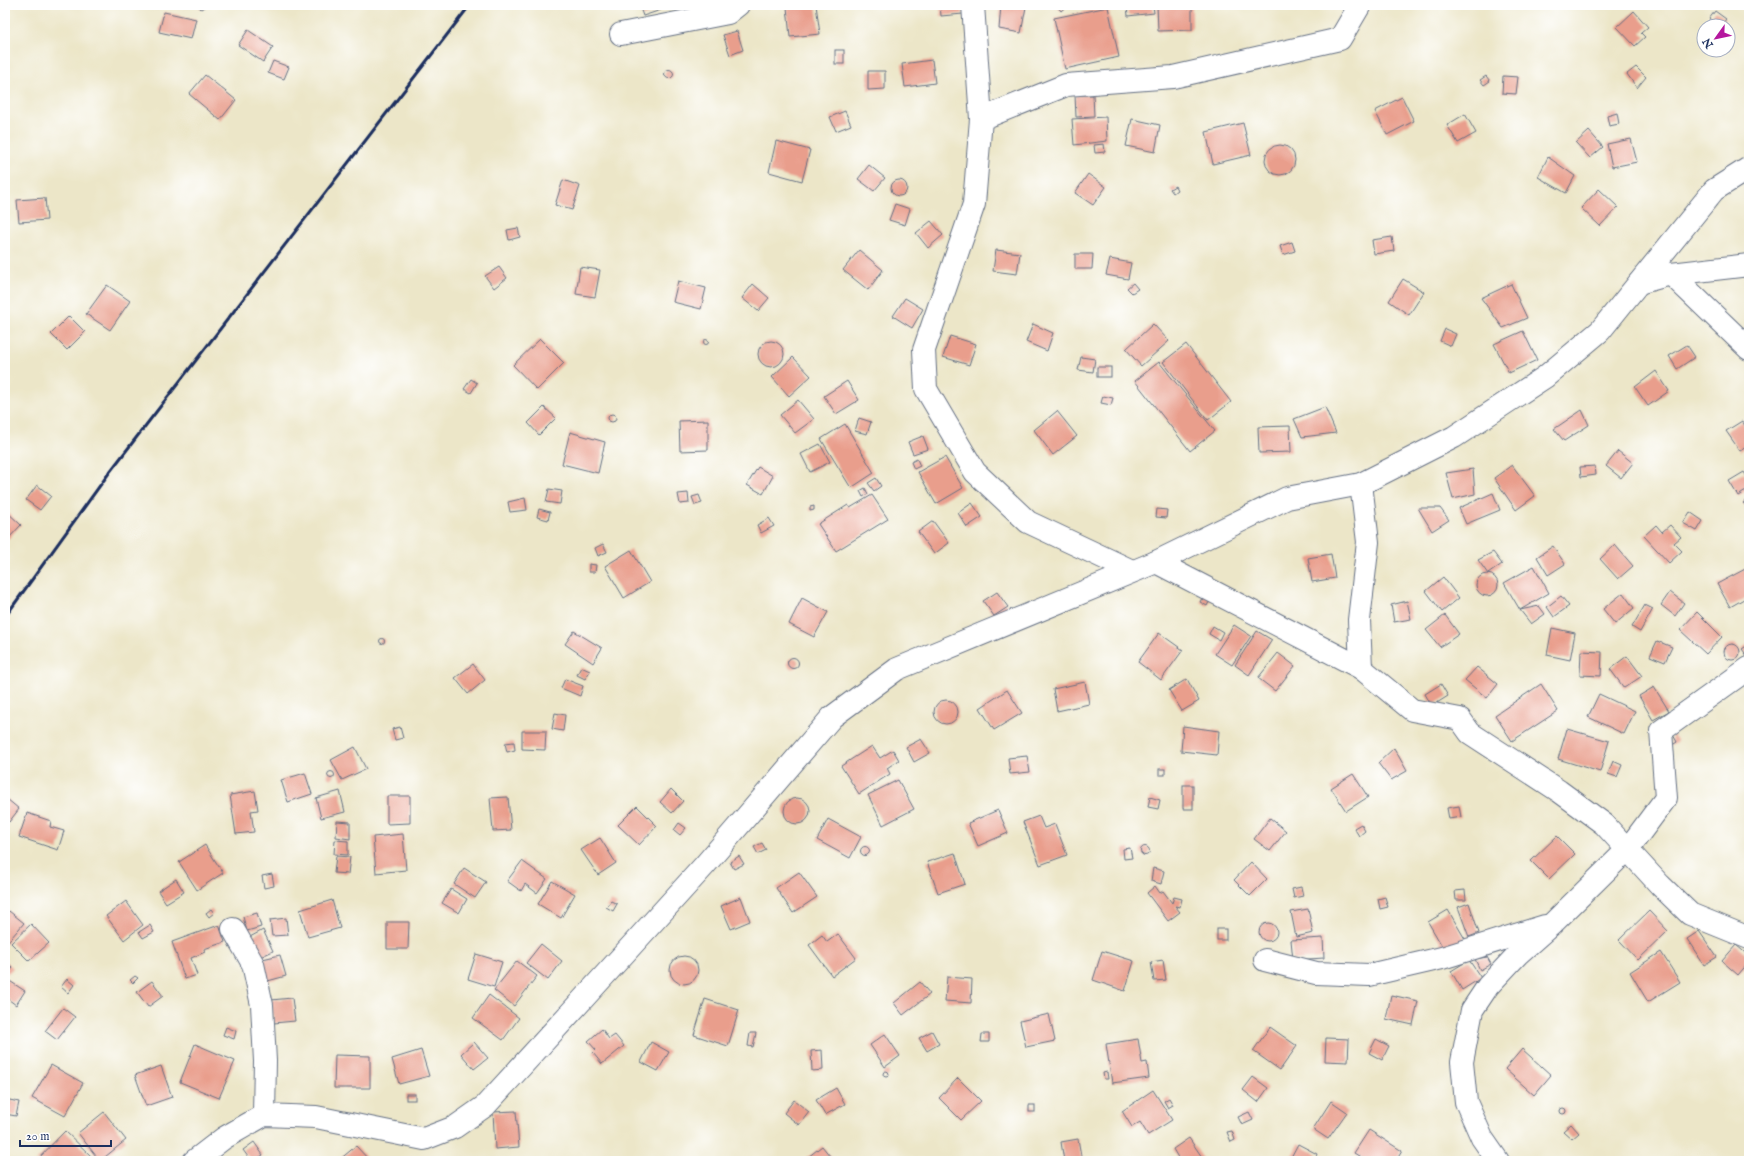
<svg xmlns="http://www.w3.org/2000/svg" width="1754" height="1166" font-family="'IM FELL English',serif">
  <rect width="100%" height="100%" fill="#fff"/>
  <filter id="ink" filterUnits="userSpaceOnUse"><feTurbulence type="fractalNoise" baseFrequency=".025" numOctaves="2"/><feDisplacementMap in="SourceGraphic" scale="8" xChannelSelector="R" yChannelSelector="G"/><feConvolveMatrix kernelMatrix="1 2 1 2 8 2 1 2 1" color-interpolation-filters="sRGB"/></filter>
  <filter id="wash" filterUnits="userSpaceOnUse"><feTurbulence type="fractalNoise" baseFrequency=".012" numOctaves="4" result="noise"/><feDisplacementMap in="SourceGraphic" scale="16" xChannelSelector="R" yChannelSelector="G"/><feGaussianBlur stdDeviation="0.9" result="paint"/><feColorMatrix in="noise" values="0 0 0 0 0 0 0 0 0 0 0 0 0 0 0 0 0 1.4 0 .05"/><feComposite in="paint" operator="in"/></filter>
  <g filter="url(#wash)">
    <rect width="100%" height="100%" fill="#ece6c8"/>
    <g id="blocks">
      <g fill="#e99e8c">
        <path d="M197,5h10l-6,4z"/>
        <path d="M639,5h20l2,5 -18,6z"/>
        <path d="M804,5h12l4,29 -30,3 -3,-30z"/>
        <path d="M940,5h23v9l-22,2z"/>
        <path d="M1001,5l25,2 -5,26 -22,-4z"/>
        <path d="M1056,5h12l-7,6z"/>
        <path d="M1127,5h26l1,8 -26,3z"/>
        <path d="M1157,5h35v25l-34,1z"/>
        <path d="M1108,7l11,50 -54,12 -11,-51z"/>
        <path d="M1634,11l14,16 -7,6 4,4 -10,9 -18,-19z"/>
        <path d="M1715,11l11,8 -5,7 -12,-7z"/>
        <path d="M164,12l32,7 -5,20 -32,-7z"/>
        <path d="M248,30l25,17 -10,15 -25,-17z"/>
        <path d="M737,31l6,19 -13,5 -7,-20z"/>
        <rect x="835" y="50" width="9" height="14"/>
        <path d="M932,60l3,23 -30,4 -3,-23z"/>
        <path d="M273,61l16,6 -5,12 -16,-6z"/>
        <path d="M1636,67l10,10 -9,11 -10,-14z"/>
        <circle cx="669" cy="74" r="4.5"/>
        <path d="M868,71h17v18l-17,1z"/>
        <path d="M205,75l31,25 -16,20 -31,-26z"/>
        <path d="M1486,76l4,5 -6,4 -4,-5z"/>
        <path d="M1503,76l15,1 -2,17 -14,-1z"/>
        <path d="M1075,95h18l1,21 -18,1z"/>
        <path d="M1402,97l12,24 -27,14 -12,-24z"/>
        <path d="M845,111l6,14 -15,6 -6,-14z"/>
        <path d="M1617,113l2,11 -10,2 -2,-10z"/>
        <path d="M1465,114l11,19 -18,10 -11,-18z"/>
        <path d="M1106,117l1,24 -33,4 -2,-26z"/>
        <path d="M1132,119l28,6 -5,27 -29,-6z"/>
        <path d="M1243,123l8,32 -38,9 -7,-32z"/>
        <path d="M1589,131l14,16 -13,11 -14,-15z"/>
        <path d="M1631,139l6,23 -25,5 -5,-23z"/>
        <path d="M776,141l34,9 -8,31 -33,-9z"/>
        <path d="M1104,144l1,8 -10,1 -1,-8z"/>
        <circle cx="1280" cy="160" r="15"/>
        <path d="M1548,157l27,19 -9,17 -28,-16z"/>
        <path d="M869,165l16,13 -11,13 -16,-12z"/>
        <path d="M1088,174l18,13 -13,18 -18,-12z"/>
        <path d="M563,180l17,6 -8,24 -17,-5z"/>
        <circle cx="899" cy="188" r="8"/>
        <path d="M1175,186l2,4 -4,3 -3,-4z"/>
        <path d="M1599,189l19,18 -18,19 -19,-18z"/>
        <path d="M45,198l2,22 -28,2 -2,-22z"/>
        <path d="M895,204l15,5 -5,16 -16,-5z"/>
        <path d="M931,221l12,14 -15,13 -12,-15z"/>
        <path d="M518,228l2,9 -11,3 -2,-10z"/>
        <path d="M1392,237l2,14 -20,3 -2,-14z"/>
        <path d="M1292,242l3,9 -12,4 -3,-9z"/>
        <path d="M859,250l24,20 -15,20 -25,-20z"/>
        <path d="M996,250l24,3 -3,21 -24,-3z"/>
        <path d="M1075,254h18l-1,15h-17z"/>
        <path d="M1110,259l21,4 -3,16 -22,-4z"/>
        <path d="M499,267l8,11 -13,10 -9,-12z"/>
        <path d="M580,267l20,3 -5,27 -19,-3z"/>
        <path d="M1403,279l21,13 -15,23 -20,-14z"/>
        <path d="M678,281l28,7 -5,21 -28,-7z"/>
        <path d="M1133,283l5,6 -6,4 -5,-5z"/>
        <path d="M753,284l16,14 -11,13 -16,-13z"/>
        <path d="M1511,284l16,34 -24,10 -22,-30z"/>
        <path d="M107,285l23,16 -20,29 -24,-16z"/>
        <path d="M905,298l18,11 -11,19 -19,-12z"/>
        <path d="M69,316l16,16 -18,18 -16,-16z"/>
        <path d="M1033,324l20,9 -6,18 -21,-9z"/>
        <path d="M1153,324l16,17 -28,25 -15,-17z"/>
        <path d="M1445,329l11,5 -5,12 -11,-5z"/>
        <path d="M1523,331l14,29 -28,13 -15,-29z"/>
        <path d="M950,336l26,8 -7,21 -26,-8z"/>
        <path d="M540,339l24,24 -27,27 -24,-25z"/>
        <circle cx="706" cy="342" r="2.5"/>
        <circle cx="771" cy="354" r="13"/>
        <path d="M1186,344l45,58 -23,18 -45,-58z"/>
        <path d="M1687,345l8,12 -18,12 -8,-13z"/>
        <path d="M793,357l18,19 -22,20 -17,-19z"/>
        <path d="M1081,357l14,2 -2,13 -15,-2z"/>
        <path d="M1159,362l56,69 -25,20 -55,-70z"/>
        <rect x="1097" y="367" width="14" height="10"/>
        <path d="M1656,371l13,20 -21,15 -13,-19z"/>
        <path d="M471,379l6,4 -6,10 -7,-4z"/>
        <path d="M847,381l12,19 -23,14 -12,-18z"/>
        <path d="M1103,396l10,2 -2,7 -10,-2z"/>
        <path d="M798,400l16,19 -19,14 -15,-18z"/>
        <path d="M544,407l12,11 -17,17 -11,-12z"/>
        <path d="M1325,407l11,26 -34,4 -8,-18z"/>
        <path d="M1582,410l7,15 -25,16 -10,-12z"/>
        <path d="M1057,411l20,25 -24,19 -19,-25z"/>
        <circle cx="612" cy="418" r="4"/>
        <path d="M859,418l12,4 -4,12 -12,-3z"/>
        <path d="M708,420v30l-28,1 -1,-30z"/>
        <path d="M1742,421l7,11v13l-9,6 -14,-20z"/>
        <path d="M845,424l29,49 -23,15 -30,-49z"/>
        <path d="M1290,426l1,26 -32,1 -1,-26z"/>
        <path d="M570,432l35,10 -7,31 -36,-9z"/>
        <path d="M923,436l5,13 -15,5 -5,-12z"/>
        <path d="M820,444l10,18 -20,10 -9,-18z"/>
        <path d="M1618,451l15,12 -12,15 -15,-12z"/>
        <path d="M945,457l18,31 -27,16 -18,-32z"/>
        <path d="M917,459l3,7 -6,3 -3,-7z"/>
        <path d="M1512,465l23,31 -19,14 -22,-32z"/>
        <path d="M1595,466l1,9 -15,2 -1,-10z"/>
        <path d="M758,467l15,9 -10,18 -16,-9z"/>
        <path d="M1473,469l2,25 -22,5 -7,-26z"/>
        <path d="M1744,472l5,8v9l-11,7 -9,-15z"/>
        <path d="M876,478l5,8 -7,5 -6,-8z"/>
        <path d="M37,485l14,11 -11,14 -14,-10z"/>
        <path d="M865,488l3,6 -5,3 -3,-6z"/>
        <path d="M549,489l13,2 -2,13 -14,-2z"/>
        <path d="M688,493l1,10 -9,1 -2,-10z"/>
        <path d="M1493,493l7,17 -34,14 -7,-16z"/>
        <path d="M699,495l3,8 -7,2 -3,-8z"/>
        <path d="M872,495l16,24 -52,32 -18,-27 30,-19 2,3z"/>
        <path d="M1749,497v12l-6,-6z"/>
        <path d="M525,498l2,12 -17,2 -2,-10z"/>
        <path d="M972,503l10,14 -15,10 -9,-14z"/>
        <path d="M814,506v4l-4,1v-4z"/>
        <path d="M1418,508h22l9,12 -17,11z"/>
        <path d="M539,509l11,3 -2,8 -11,-3z"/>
        <path d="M1157,509l10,1 -1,8 -10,-1z"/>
        <path d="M5,510l16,15 -13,14 -3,-3z"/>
        <path d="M1690,512l13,9 -6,10 -14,-8z"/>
        <path d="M769,518l5,8 -13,7 -4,-8z"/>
        <path d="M933,521l16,22 -15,11 -16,-22z"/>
        <path d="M1656,525l6,7 8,-7 11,12 -7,6 8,8 -13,12 -25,-27z"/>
        <path d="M603,544l4,8 -9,4 -3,-8z"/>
        <path d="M1615,545l18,21 -15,13 -18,-20z"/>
        <path d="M1553,546l12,18 -17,11 -11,-18z"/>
        <path d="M631,550l19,32 -26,16 -19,-32z"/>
        <path d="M1493,552l9,12 -14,10 -10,-14z"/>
        <path d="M1331,554l4,24 -23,4 -4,-24z"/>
        <path d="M589,564l7,1 -1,7h-6z"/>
        <path d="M1534,566l15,27 -29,17 -16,-27z"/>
        <path d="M1749,567v29l-19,11 -13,-23z"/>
        <circle cx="1487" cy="585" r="11"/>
        <path d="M1443,577l16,21 -17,14 -16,-21z"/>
        <path d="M997,592l11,15 -14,9 -11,-15z"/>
        <path d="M1670,592l14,11 -9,13 -14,-11z"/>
        <path d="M1623,593l11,15 -19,16 -12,-15z"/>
        <path d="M1204,594l7,4 -4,8 -7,-4z"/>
        <path d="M1561,596l8,10 -15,11 -7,-10z"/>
        <path d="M802,598l26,14 -14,25 -25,-13z"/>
        <path d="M1407,601l4,18 -17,3 -3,-17z"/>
        <path d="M1645,605l8,4 -13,23 -8,-5z"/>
        <path d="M1539,606l6,8 -14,10 -11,-14z"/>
        <path d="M1697,612l25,25 -16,17 -26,-24z"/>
        <path d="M1445,615l14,19 -19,13 -14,-17z"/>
        <path d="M1234,625l17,11 -19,29 -17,-11z"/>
        <path d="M1213,626l10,6 -4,8 -10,-6z"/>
        <path d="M1552,628l23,5 -5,27 -23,-5z"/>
        <path d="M574,631l28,17 -9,15 -28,-19z"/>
        <path d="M1257,631l15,9 -23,35 -14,-10z"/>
        <path d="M1159,633l24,17 -22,30 -23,-18z"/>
        <circle cx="382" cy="641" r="2.5"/>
        <path d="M1657,641l15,6 -7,15 -15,-6z"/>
        <circle cx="1732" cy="652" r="8"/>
        <path d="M1748,645l1,11 -1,1 -6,-8z"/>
        <path d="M1581,651l21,1 -1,24 -21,-1z"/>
        <path d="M1278,653l17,13 -20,25 -17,-13z"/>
        <path d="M1627,656l15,20 -18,12 -14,-19z"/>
        <circle cx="793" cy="663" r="5.5"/>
        <path d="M473,664l12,16 -17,14 -13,-16z"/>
        <path d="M581,667l9,4 -5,8 -8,-4z"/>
        <path d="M1477,667l21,17 -11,14 -22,-18z"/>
        <path d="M565,679l18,7 -3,10 -19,-8z"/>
        <path d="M1187,679l12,22 -17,10 -13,-21z"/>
        <path d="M1085,682l4,22 -32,7 -4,-22z"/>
        <path d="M1441,684l7,12 -16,10 -7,-12z"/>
        <path d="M1541,684l17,27 -46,30 -17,-26z"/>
        <path d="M1654,687l15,24 -16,9 -14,-24z"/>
        <path d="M1007,690l15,23 -28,17 -14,-22z"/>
        <path d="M1599,694l36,17 -11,23 -36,-17z"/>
        <circle cx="946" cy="712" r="12"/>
        <path d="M555,713l10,2 -2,16 -11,-2z"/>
        <path d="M1183,726l36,5 -2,24 -36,-4z"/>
        <path d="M400,727l3,11 -8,2 -3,-11z"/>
        <path d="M1567,729l42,12 -9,31 -42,-13z"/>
        <path d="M522,731h24l-1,19 -23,-1z"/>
        <path d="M1672,733l5,9 -6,4z"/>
        <path d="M921,739l9,14 -16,9 -8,-15z"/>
        <path d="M514,742l1,8 -8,2 -2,-9z"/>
        <path d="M872,746l8,12 13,-8 6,10 -12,8 3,6 -31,20 -18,-28z"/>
        <path d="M355,747l11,22 -24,11 -11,-20z"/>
        <path d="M1394,748l13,23 -16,9 -13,-17z"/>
        <path d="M1027,756l3,16 -20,2 -2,-16z"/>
        <path d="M1613,761l9,4 -5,12 -9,-3z"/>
        <rect x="1159" y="769" width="6" height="6"/>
        <circle cx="331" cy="775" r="3.5"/>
        <path d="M305,773l7,21 -24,8 -7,-22z"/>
        <path d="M1353,774l15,23 -22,14 -15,-23z"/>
        <path d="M898,780l16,29 -31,16 -15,-30z"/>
        <rect x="1183" y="785" width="10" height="24"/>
        <path d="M671,789l12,12 -11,12 -12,-11z"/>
        <path d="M255,791l3,19 -7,1 3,21 -18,2 -6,-39z"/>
        <path d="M340,791l5,21 -24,6 -5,-20z"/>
        <path d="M387,796h23v27l-23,1z"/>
        <path d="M508,797l3,33 -18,1 -3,-33z"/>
        <path d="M1150,797l10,3 -2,9 -10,-2z"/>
        <circle cx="797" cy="811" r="13"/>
        <path d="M7,799l12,10 -10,13 -4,-3z"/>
        <path d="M637,806l20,20 -18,19 -21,-20z"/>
        <path d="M1459,806l2,11 -12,2 -2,-11z"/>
        <path d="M998,810l10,23 -30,13 -10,-23z"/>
        <path d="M27,813l24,8 -1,6 14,4 -6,19 -39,-13z"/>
        <path d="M1039,816l5,12 11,-4 12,31 -27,10 -17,-43z"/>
        <path d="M1270,818l16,13 -16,20 -16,-12z"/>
        <path d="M828,819l33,18 -11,21 -33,-18z"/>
        <path d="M337,821l13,1v17l-14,-2z"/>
        <path d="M679,823l7,5 -6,7 -6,-5z"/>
        <path d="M1361,824l4,7 -6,5 -5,-8z"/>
        <path d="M403,834l3,36 -30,3 -3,-36z"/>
        <path d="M1557,836l18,18 -26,25 -18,-18z"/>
        <path d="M600,838l16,25 -18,12 -17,-25z"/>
        <path d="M335,840l13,1v14l-14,-1z"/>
        <path d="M762,843l4,7 -8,4 -4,-7z"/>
        <path d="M205,845l18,28 -26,17 -18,-28z"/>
        <circle cx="1145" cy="851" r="4.5"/>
        <circle cx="865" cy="851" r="4.5"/>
        <path d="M1130,848l2,10 -8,1 -1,-10z"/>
        <path d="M955,853l10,31 -27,9 -11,-31z"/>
        <path d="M336,856l14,1 -2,17 -14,-1z"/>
        <path d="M739,856l5,8 -10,5 -4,-7z"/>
        <path d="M522,861l25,18 -10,14 -12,-9 -4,7 -14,-10z"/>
        <path d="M1251,862l16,17 -17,17 -16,-16z"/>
        <path d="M464,868l22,14 -11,16 -21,-14z"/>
        <path d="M1153,868l11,3 -3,13 -10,-3z"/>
        <path d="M799,872l18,25 -24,16 -17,-25z"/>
        <path d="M272,874l2,12 -10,2 -2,-12z"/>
        <path d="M176,879l8,13 -18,11 -8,-12z"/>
        <path d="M552,881l23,13 -14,24 -23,-14z"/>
        <path d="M1155,886l5,7 3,-2 9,12 2,-6 8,2 -2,8 -5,-1 5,6 -12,9 -21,-28z"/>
        <path d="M1301,887l2,9 -9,2 -2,-9z"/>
        <path d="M451,889l16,10 -8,14 -17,-10z"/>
        <path d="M1465,890l1,10h-10l-1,-9z"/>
        <path d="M741,897l9,24 -19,8 -10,-23z"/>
        <path d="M1385,897l3,10 -8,2 -2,-10z"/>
        <path d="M332,900l8,28 -32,9 -8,-27z"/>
        <path d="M126,901l17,24 -19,15 -18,-24z"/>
        <path d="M611,901l6,3 -4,7 -7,-4z"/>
        <path d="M1469,903l10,30 -10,4 -11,-30z"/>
        <path d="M211,909l3,4 -5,4 -3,-4z"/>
        <path d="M1308,909l5,24 -17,4 -5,-25z"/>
        <path d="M1448,910l17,29 -20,12 -17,-29z"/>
        <path d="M9,911l15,12 -19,22v-29z"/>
        <path d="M1649,911l19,20 -30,29 -19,-20z"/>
        <path d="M257,913l4,14 -14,4 -4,-14z"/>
        <path d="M286,918l2,17 -16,1 -2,-16z"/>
        <path d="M387,922h22l-1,27h-21z"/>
        <circle cx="1268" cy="932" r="9"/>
        <path d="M31,924l18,19 -20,18 -18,-18z"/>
        <path d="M150,925l4,7 -11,6 -4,-6z"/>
        <path d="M219,925l6,17 -21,7 1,3 -14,6 6,17 -12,4 -13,-37z"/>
        <rect x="1217" y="929" width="9" height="11"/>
        <path d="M263,930l10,21 -15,7 -10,-20z"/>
        <path d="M1699,931l18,26 -13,8 -17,-26z"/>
        <path d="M838,934l18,24 -24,18 -23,-31 13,-10 5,7z"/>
        <path d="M1323,938l1,20 -31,2 -2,-20z"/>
        <path d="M541,944l21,17 -14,19 -22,-17z"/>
        <path d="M1736,945l13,11v6l-11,13 -16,-14z"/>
        <path d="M1102,951l32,10 -9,30 -32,-11z"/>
        <path d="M1661,952l19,30 -32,20 -18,-30z"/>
        <path d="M476,954l26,8 -8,25 -26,-8z"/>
        <path d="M280,955l6,21 -22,6 -6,-22z"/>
        <circle cx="684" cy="970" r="14"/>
        <path d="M1487,957l4,7 -11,6 -5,-11z"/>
        <path d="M5,960l8,8 -5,5 -3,-3z"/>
        <path d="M1163,960l3,20 -12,1 -3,-19z"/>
        <path d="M1469,960l12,18 -19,12 -11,-19z"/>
        <path d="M517,961l20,15 -23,30 -20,-16z"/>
        <path d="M135,976l3,2 -5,5 -3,-3z"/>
        <path d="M947,977l25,2 -1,24 -26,-2z"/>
        <path d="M5,978l20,13 -9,14 -11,-8z"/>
        <path d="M67,979l7,6 -6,8 -7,-6z"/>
        <path d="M152,981l11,15 -15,11 -11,-15z"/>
        <path d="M920,982l10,12 -27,21 -9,-12z"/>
        <path d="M489,995l30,23 -16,22 -30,-22z"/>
        <path d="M1391,995l27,6 -5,24 -27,-6z"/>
        <path d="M292,998l3,23 -21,2 -3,-23z"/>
        <path d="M705,999l34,11 -11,36 -34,-11z"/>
        <path d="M63,1008l12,9 -18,23 -12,-9z"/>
        <path d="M1049,1014l6,27 -29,6 -6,-26z"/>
        <path d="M226,1027l10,4 -2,8 -11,-4z"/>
        <path d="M1270,1027l27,19 -17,24 -27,-19z"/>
        <path d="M602,1029l7,10 6,-4 9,11 -22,18 -9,-11 3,-3 -8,-9z"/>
        <path d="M932,1031l7,13 -12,7 -8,-13z"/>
        <path d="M750,1033h6l-3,14 -5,-1z"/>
        <path d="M885,1034l15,22 -15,11 -15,-22z"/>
        <path d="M982,1034h7v8h-8z"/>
        <path d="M1326,1038l23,1 -1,23 -23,-1z"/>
        <path d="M1138,1039l4,24 5,-1 2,16 -37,5 -6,-39z"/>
        <path d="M1376,1039l13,7 -7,14 -13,-7z"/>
        <path d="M474,1042l14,16 -14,11 -13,-15z"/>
        <path d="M651,1042l18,10 -11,19 -17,-9z"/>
        <path d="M195,1044l40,17 -16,37 -39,-16z"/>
        <path d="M1522,1049l29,26 -17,20 -29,-26z"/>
        <path d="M421,1050l8,26 -30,8 -7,-25z"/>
        <path d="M822,1050l1,20 -11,1 -1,-20z"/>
        <path d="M335,1055l35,1v32h-36z"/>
        <path d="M51,1065l32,18 -18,33 -33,-18z"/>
        <path d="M161,1066l11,31 -26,9 -11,-31z"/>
        <circle cx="886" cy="1074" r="3"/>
        <path d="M1107,1072l1,7h-4l-1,-6z"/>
        <path d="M1253,1077l15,11 -10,14 -15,-12z"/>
        <path d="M958,1078l23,23 -20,19 -22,-22z"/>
        <path d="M836,1088l9,16 -20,11 -9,-15z"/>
        <path d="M1153,1090l19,30 -24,15 -8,-13 -8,5 -10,-16z"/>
        <rect x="406" y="1094" width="9" height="6"/>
        <path d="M1169,1098l4,7 -5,3 -4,-7z"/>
        <path d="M5,1099l14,3 -3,14 -11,-2z"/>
        <path d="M794,1100l15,12 -10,13 -15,-12z"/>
        <path d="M1331,1101l16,11 -19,27 -15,-10z"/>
        <rect x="1029" y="1105" width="6" height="7"/>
        <circle cx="1563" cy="1111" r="3"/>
        <path d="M516,1111l3,36 -24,2 -2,-37z"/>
        <path d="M104,1112l22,28 -26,21 -22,-28z"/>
        <path d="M1249,1112l4,8 -11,5 -4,-8z"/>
        <path d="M1571,1124l8,9 -7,6 -9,-8z"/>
        <path d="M1369,1130l33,21 -6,10h-29l-13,-8z"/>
        <path d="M65,1131l26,25 -4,5h-51z"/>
        <path d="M1232,1131l3,9 -4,2 -4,-10z"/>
        <path d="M1189,1138l15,22 -1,1h-23l-7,-12z"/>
        <path d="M1078,1139l4,22h-18l-3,-19z"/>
        <path d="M254,1142l9,13 -9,6h-3l-8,-11z"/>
        <path d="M1298,1144l19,10 -3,7h-25z"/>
        <path d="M356,1146l14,15h-30l-1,-1z"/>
        <path d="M822,1146l12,15h-31z"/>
      </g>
    </g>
  </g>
  <g filter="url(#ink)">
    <use href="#blocks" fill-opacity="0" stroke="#646f83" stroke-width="1"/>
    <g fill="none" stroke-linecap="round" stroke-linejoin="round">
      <g stroke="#646f83" stroke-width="24">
        <g id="minor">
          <path d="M973,5l8,114"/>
          <path d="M621,34l107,-21 10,-8"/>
          <path d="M1671,274l78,75"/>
          <path d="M1639,283l32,-9 78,-9"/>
          <path d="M1361,484l7,58 -9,78 2,48 51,42 48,9 10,14 89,58 45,33 56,61 30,29 59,24"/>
          <path d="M1156,562l205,106"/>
          <path d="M1132,571l-104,-49 -53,-50 -49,-83 -2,-39 50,-146 7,-85 85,-34 107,-8 167,-38 20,-34"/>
          <path d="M233,929l20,35 9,41 3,56 -1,54"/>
          <path d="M1265,960l51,13 53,2 73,-17 103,-32"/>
          <path d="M194,1161l30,-23 40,-23 52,2 108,22 31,-12 30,-21 98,-107 121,-133 128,-149 65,-48 259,-107 131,-64 74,-14 93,-47 91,-60 55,-46 114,-141 35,-22"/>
          <path d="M1498,1161l-16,-23 -16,-36 -4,-40 10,-52 16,-24 30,-32 34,-30 76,-75 38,-51 -5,-67 88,-63"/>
        </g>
      </g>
      <use href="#minor" stroke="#fff" stroke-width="22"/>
      <path stroke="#1b2f5e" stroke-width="3" d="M5,617l104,-144 361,-468"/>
    </g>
  </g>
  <rect width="1754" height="1166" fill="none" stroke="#fff" stroke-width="20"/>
  <g transform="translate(1716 38) rotate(237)"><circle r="19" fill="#ffffff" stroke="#a4acbf"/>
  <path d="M0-3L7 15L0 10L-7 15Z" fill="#b5179e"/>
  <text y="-6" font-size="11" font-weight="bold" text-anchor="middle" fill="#1b2f5e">N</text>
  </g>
  <path d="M20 1140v6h91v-6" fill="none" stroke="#1b2f5e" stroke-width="2"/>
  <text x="26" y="1140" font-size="12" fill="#1b2f5e" stroke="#ffffff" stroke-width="3" paint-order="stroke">20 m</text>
</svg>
